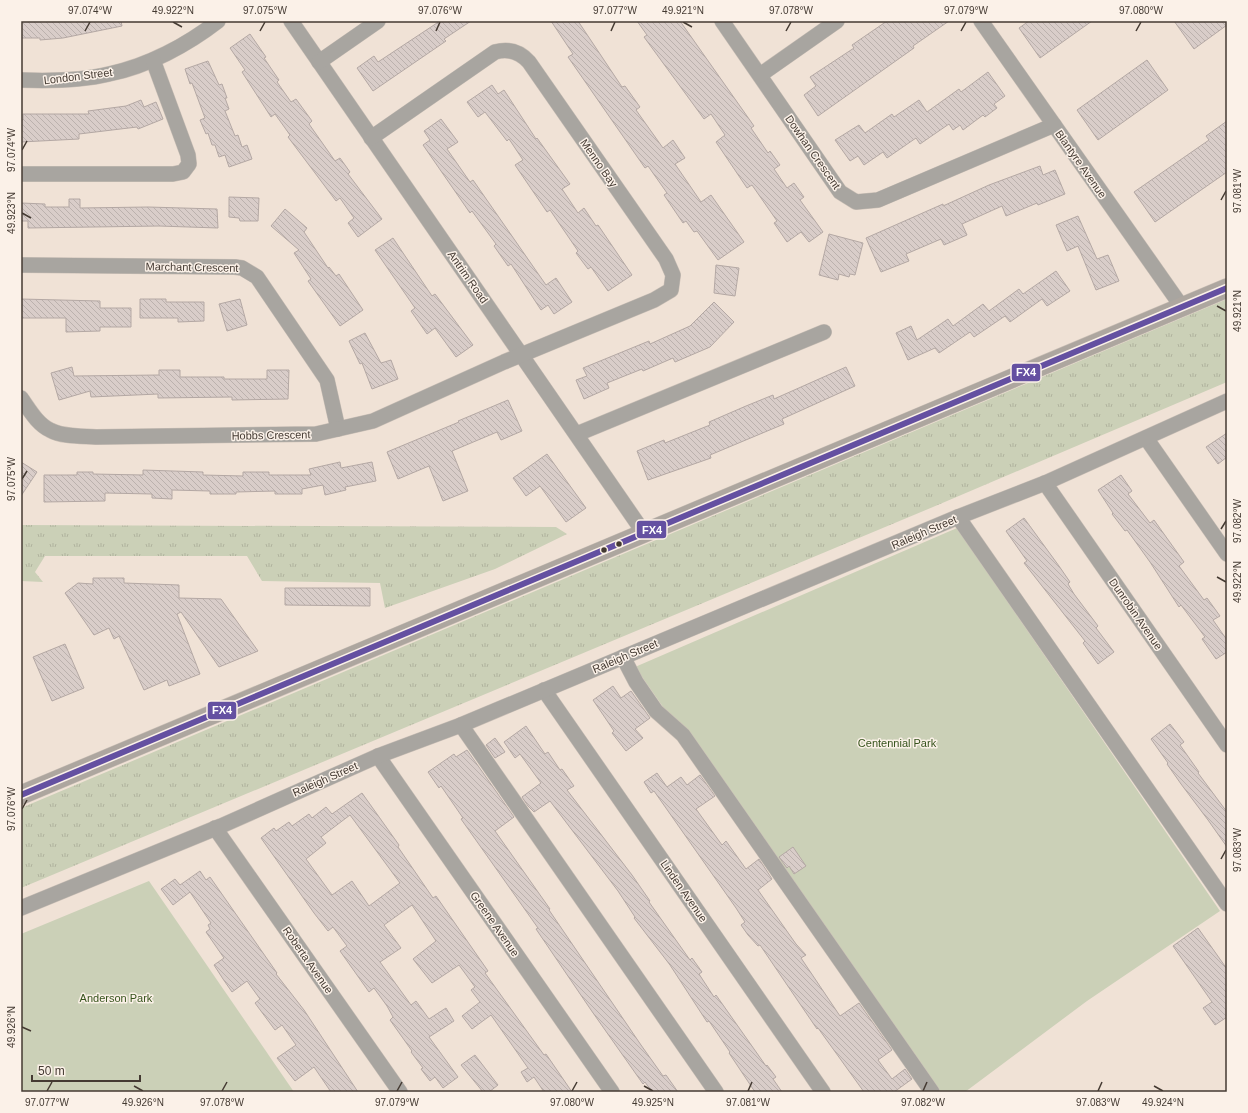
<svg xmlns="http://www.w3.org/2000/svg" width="1248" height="1113" font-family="Arial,sans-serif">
  <defs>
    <pattern id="grass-tufts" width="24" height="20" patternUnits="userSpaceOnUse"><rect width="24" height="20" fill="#cbd0b7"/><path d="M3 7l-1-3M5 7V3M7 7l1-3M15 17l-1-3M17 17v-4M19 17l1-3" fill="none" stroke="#b0b39e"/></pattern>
    <pattern id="building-back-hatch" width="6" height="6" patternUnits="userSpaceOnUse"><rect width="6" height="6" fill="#d9cdc9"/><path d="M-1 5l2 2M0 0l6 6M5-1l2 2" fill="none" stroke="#bbb1ad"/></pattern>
  </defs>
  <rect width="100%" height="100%" fill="#f0e2d6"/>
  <g fill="url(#grass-tufts)">
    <path d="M1227,299v83l-294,125 -912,381v-80z"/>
    <path d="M21,525l535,2 11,7 -72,35 -110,39 -5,-25 -118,-2 -15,-25h-202l-10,16 8,10 -22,-1z"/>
  </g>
  <g fill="#cbd0b7">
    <path d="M957,528l263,383 -133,90 -122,91h-32l-298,-425z"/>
    <path d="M149,881l145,211h-273v-158z"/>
  </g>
  <g fill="url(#building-back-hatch)" stroke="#b4a8a4" fill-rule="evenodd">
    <path d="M21,21h100l1,5 -59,12 -23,2v-2h-19z"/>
    <path d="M440,21h31l-27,18 2,2 -73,50 -16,-23 17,-12 4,6z"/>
    <path d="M551,21h27l44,66 3,-1 15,21 -4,3 27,38 10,-8 12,18 -10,6 26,38 10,-7 33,47 -26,18 -21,-29 -3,1 -8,-11 -3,2 -19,-28 3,-2 -19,-27 -3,2 -77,-111 5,-3z"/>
    <path d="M637,21h43l74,105 -3,2 17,25 2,-2 10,14 -6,4 13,19 7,-5 10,14 -4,3 23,32 -14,10 -8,-10 -14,10 -13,-19 3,-2 -25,-36 -5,3 -31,-46 9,-7 -14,-21 -7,5 -60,-82 3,-2z"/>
    <path d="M887,21h62l-36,25 1,2 -96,68 -14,-21 12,-9 -6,-9 44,-29 -2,-3z"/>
    <path d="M1029,21h63l-52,37 -21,-30z"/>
    <path d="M1174,21h53v4l-33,24z"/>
    <path d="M250,34l16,23 -2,1 15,22 -2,2 14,20 5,-3 16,22 -3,3 26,37 5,-3 10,14 -2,2 34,45 -24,18 -10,-14 6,-5 -14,-20 -4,3 -48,-64 2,-2 -15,-21 -4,3 -29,-45 3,-2 -15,-22z"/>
    <path d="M1147,60l21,30 -70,50 -21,-30z"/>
    <path d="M208,61l11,24 3,-1 5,14h-2l4,11 -4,2 10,25 3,-1 4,12 5,-2 5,14 -23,8 -4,-12 -6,2 -4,-12h-3l-4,-12 -2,1 -6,-14 5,-2 -13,-35 -2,1 -5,-15z"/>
    <path d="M988,72l17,24 -11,8 3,4 -12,9 -2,-2 -20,15 -3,-5 -7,5 -4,-6 -29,20 -4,-6 -29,20 -4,-6 -19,13 -6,-9 -8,5 -15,-21 24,-15 6,8 27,-19 2,3 25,-17 8,12 32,-23 2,3z"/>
    <path d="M492,85l6,9 6,-4 32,49 1,-1 33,46 -8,5 16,24 6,-5 12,18 2,-1 34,50 -24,16 -17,-24 -3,2 -12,-16 2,-2 -28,-41 -3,2 -32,-47 8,-5 -14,-21 -2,2 -22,-29 -7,5 -11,-15z"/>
    <path d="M141,100l3,7 12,-5 7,17 -25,10 -1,-2 -58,7v5l-58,3v-22h2v-6h66l-1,-3 38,-5z"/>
    <path d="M441,119l17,23 -11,7 23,33 3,-2 73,105 10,-7 16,24 -18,12 -6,-9 -7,5 -30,-46 -3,2 -14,-20 2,-2 -24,-33 -2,2 -47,-68 7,-5 -6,-9z"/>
    <path d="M1227,121v51l-72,50 -21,-30 75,-52 -3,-4z"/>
    <path d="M1040,166l3,9 12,-5 10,24 -27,11 -1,-2 -31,13 -4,-10 -40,18 5,11 -23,10 -3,-6 -35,15 3,7 -28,11 -15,-34 77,-34v2l46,-21z"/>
    <path d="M229,197l30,1 -1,23h-18l-1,-3 -10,-1z"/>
    <path d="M69,199h11v9l68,-1 69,2 1,19 -59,-2 -131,2v-7h-7v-18l24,1v3h24z"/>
    <path d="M285,209l22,19 -3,4 24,36 1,-1 7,9 3,-2 24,36 -23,16 -32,-45 3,-2 -17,-26 5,-3 -28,-24z"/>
    <path d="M1078,216l19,43 11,-4 11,26 -23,9 -18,-44 -11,5 -11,-26z"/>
    <path d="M829,234l34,9 -8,32 -5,-1 -1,3 -10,-3 -1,6 -19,-5z"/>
    <path d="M393,238l39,58 3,-2 38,51 -17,12 -21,-29 -8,6 -16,-23 4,-3 -40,-58z"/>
    <path d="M716,265l23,3 -4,28 -21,-3z"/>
    <path d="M1056,271l14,20 -23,15 -5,-7 -32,23 -5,-6 -31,21 -4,-5 -31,21 -4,-5 -27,12 -12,-27 15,-7 6,14 31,-21 5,7 30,-22 6,7 30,-22 4,5z"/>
    <path d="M21,299l79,2v7h31v19h-31v4l-34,1v-14h-45z"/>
    <path d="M140,299h26v3h38v19l-26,1v-4h-38z"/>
    <path d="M240,299l7,26 -20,6 -8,-27z"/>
    <path d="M714,302l20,20 -24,25 -35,15 -2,-4 -30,13 -1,-2 -35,14 2,5 -25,11 -8,-19 11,-4 -4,-8 66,-27 1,3 40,-18z"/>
    <path d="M365,333l16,30 10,-3 7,19 -26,10 -10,-26 -2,1 -11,-23z"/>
    <path d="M72,367l2,9 85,-1v-5h21v7h44v2h43v-9h22l-1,29 -56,1v-3l-74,1v-4l-67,3 -1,-6 -31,9 -8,-27z"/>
    <path d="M846,367l9,19 -73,33 2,5 -74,31 1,3 -63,22 -11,-29 27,-11 1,3 45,-18 -1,-3 37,-16 27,-11 1,4z"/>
    <path d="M508,400l14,31 -21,9 -4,-8 -45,19 16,40 -25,10 -14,-35 -31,13 -11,-27 72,-30 -1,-1z"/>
    <path d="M1227,433v24l-9,7 -12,-17z"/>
    <path d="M547,454l39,54 -20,14 -26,-36 -14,10 -13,-18z"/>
    <path d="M21,462l16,10 -16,24z"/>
    <path d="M340,462l1,6 31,-6 4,19 -31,6 1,3 -21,5 -2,-10 -21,4v5h-27v-3l-39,1v2h-26v-3l-38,-1v9l-20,-1v-4l-47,-1v8l-61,1v-27h33v-3h16v2l50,1v-5l60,2v3l40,1v-4h26v3h42l-2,-6z"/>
    <path d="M1121,475l11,16 -4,3 22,29 4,-3 30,42 -5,4 25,34 3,-2 13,18 -7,4 14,20v12l-11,7 -14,-20 3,-2 -24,-32 -2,2 -29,-45 -23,-32 -2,1 -13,-17 1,-1 -15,-23z"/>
    <path d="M1024,518l35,48 11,16 -2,2 6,10 24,32 -2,2 18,24 -16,12 -15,-21 2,-2 -61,-78 3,-2 -21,-30z"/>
    <path d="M93,578h31v5l55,2v13l42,1 37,52 -39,16 -38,-55 -4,2 23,60 -31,12 -2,-6 -23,10 -25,-54 -5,3 -5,-11 -15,7 -29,-42 13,-10 15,1z"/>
    <path d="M285,588h85v18l-85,-1z"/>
    <path d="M65,644l19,44 -32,13 -19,-44z"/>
    <path d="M613,686l8,12 10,-7 19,27 -15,11 8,9 -17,13 -14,-18 2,-2 -21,-31z"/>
    <path d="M1170,724l14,18 -4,3 19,27 -1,1 29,39v35l-19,-27 -27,-36 -14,-20 1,-1 -17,-24z"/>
    <path d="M526,726l19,28 3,-2 12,18 2,-1 12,17 -7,4 65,85 18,26 -1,1 41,58 2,-2 10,14 -3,2 15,23 2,-2 50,71 1,-1 9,12 -3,2 9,13h-27l-26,-39 1,-1 -21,-31 -2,1 -37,-57 -36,-47 1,-1 -17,-26 -68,-90 -16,11 -6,-6 -6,-9 19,-14 -21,-29 -5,4 -11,-16z"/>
    <path d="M495,738l10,14 -10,6 -9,-13z"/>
    <path d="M467,750l47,67 -19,14 55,78 -1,1 92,135 22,31 3,-1 12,17h-26l-7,-10 -2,2 -52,-74 -55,-81 2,-1 -77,-109 2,-1 -22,-32 -2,2 -11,-16 26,-18 2,3z"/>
    <path d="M657,773l10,14 14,-10 6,8 13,-10 15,21 -19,13 26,36 4,-4 20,28 13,-10 13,20 -14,11 38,54 10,11 -5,3 39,58 19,-13 33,47 -14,10 14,19 13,-10 7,10 -18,13h-30l-46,-64 -1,1 -57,-84 -2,1 -10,-11 -7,-10 4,-3 -9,-14 -82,-117 -3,2 -7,-11z"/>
    <path d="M362,793l37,52 -1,2 35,51 3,-2 52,75 -3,2 59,82 2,-1 26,38h-28l-10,-15 -7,5 -6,-10 7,-4 -37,-53 -19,14 -10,-13 18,-14 -9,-12 4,-3 -16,-22 -27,18 -19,-24 23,-18 -24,-36 -28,20 17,23 -21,14 31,43 5,-4 13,18 17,-11 8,13 -25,16 29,40 -15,11 -8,-11 -5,4 -9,-12 2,-1 -12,-16 1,-1 -22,-31 3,-3 -6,-11 -13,-18 -5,4 -29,-41 7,-5 -14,-19 -5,4 -14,-18 -53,-75 13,-10 2,3 13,-9 3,4 17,-12 3,4 14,-11 6,7zM350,815l50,68 -31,23 -17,-25 -20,14 -26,-36 20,-16 -5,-6z"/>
    <path d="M793,847l13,19 -12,8 -5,-8 -2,2 -8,-11z"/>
    <path d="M200,871l6,9 4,-3 67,96 -1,1 28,36 54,82h-27l-17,-25 -19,14 -18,-23 19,-13 -14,-20 -7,5 -20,-27 5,-4 -13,-18 -15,11 -9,-13 -9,-14 10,-7 -18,-26 4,-3 -2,-4 3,-2 -21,-31 -17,13 -12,-16 14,-10 5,6z"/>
    <path d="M1198,928l29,41v48l-12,8 -12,-17 9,-6 -39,-56z"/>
    <path d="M475,1055l23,30 -9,7h-6l-22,-27z"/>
  </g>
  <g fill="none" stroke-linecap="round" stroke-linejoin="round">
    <g stroke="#cbc0b7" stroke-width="16">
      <g id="minor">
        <path d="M291,21l353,512"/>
        <path d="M722,21l118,171 16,10 22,-2 176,-75"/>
        <path d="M981,21l201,286"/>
        <path d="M319,62l59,-41"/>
        <path d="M760,75l77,-54"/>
        <path d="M21,80c26,1 63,0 88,-6 39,-8 78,-29 109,-53"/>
        <path d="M21,174h152l10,-2 6,-8 -1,-9 -35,-95"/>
        <path d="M21,265l214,2 7,1 15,9 70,103 11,49"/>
        <path d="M21,398c8,11 16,26 29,32 12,7 32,6 46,7l220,-3 57,-13 131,-59 150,-62 17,-10 2,-15 -7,-16 -137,-197c-9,-10 -20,-14 -34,-10l-124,86"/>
        <path d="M577,434l247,-102"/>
        <path d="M1146,438l81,116"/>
        <path d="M1045,483l182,262"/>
        <path d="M958,517l269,387"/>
        <path d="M623,657l13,25 20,29 27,24 249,357"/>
        <path d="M544,690l279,402"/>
        <path d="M461,725l255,367"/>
        <path d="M378,756l234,336"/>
        <path d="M215,828l185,264"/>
        <path d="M21,908l200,-82 157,-70 83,-31 497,-208 87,-34 182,-82"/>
      </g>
    </g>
    <g stroke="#cbc0b7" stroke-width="20">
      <path id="major" d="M21,795l1206,-507"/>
    </g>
    <use href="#minor" stroke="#a8a5a0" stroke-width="15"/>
    <use href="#major" stroke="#ada69f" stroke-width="19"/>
    <g stroke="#fbf1e8" stroke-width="9">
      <path id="bus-1" d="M21,795l1206,-507"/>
    </g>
    <use href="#bus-1" stroke="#6450a1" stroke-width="6"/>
  </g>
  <path fill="none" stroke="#443a32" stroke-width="1.5" d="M173,22l9,5M683,22l9,5M85,31l5,-9M260,31l5,-9M436,31l4,-9M611,31l4,-9M786,31l5,-9M961,31l5,-9M1136,31l5,-9M22,150l5,-9M1221,200l5,-9M22,213l9,5M1217,306l9,5M22,479l5,-8M1221,529l5,-8M1217,577l9,5M22,809l5,-9M1221,859l5,-9M22,1027l9,4M134,1086l9,5M644,1086l9,5M1154,1086l9,5M47,1091l5,-9M222,1091l5,-9M397,1091l5,-9M572,1091l5,-9M748,1091l4,-9M923,1091l4,-9M1098,1091l4,-9"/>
  <g fill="#443a32" stroke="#fbf1e8" stroke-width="1.5">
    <circle cx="619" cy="544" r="3.5"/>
    <circle cx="604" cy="550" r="3.5"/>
  </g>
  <g text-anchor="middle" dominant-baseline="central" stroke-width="3" stroke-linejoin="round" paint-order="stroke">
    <g font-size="11" fill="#443a32" stroke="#fbf1e8">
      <text transform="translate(78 76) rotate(-7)">London Street</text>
      <text transform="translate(813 152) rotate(55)">Dowhan Crescent</text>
      <text transform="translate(599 163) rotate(55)">Menno Bay</text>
      <text transform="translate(1081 164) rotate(55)">Blantyre Avenue</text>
      <text transform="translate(192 267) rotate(1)">Marchant Crescent</text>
      <text transform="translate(468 277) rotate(55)">Antrim Road</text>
      <text transform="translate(271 435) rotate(-1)">Hobbs Crescent</text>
      <text transform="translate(924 532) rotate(-23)">Raleigh Street</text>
      <text transform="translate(1136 614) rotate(55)">Dunrobin Avenue</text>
      <text transform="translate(625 656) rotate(-23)">Raleigh Street</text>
      <text transform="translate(325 779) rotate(-24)">Raleigh Street</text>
      <text transform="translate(684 891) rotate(55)">Linden Avenue</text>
      <text transform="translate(495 924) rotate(55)">Greene Avenue</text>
      <text transform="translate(308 960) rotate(55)">Roberta Avenue</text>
    </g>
    <g font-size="11" fill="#36531c" stroke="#fbf1e8">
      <text x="897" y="743">Centennial Park</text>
      <text x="116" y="998">Anderson Park</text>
    </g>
  </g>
  <g stroke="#fbf1e8" stroke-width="1.5">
    <rect x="1011" y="363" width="30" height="19" rx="4" fill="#6450a1"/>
    <rect x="636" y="520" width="31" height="19" rx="4" fill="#6450a1"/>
    <rect x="207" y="701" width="30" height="19" rx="4" fill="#6450a1"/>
  </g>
  <g font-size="11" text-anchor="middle" font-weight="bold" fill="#fff">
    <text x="1026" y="376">FX4</text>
    <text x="652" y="534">FX4</text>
    <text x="222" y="714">FX4</text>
  </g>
  <rect width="1248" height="1113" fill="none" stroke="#fbf1e8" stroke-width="44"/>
  <path d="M32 1075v6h108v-6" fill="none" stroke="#443a32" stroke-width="2"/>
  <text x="38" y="1075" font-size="12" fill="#443a32" stroke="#fbf1e8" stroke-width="3" paint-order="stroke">50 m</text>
  <rect x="22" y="22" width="1204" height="1069" fill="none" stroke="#443a32" stroke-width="1.5"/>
  <g font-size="10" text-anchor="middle" fill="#443a32">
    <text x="90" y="14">97.074°W</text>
    <text x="173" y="14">49.922°N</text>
    <text x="265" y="14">97.075°W</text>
    <text x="440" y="14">97.076°W</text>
    <text x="615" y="14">97.077°W</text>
    <text x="683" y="14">49.921°N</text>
    <text x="791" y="14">97.078°W</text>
    <text x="966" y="14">97.079°W</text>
    <text x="1141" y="14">97.080°W</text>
    <text transform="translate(11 150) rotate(-90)" y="4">97.074°W</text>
    <text transform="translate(1237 191) rotate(-90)" y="4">97.081°W</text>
    <text transform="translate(11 213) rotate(-90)" y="4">49.923°N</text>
    <text transform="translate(1237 311) rotate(-90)" y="4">49.921°N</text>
    <text transform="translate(11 479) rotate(-90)" y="4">97.075°W</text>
    <text transform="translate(1237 521) rotate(-90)" y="4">97.082°W</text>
    <text transform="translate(1237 582) rotate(-90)" y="4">49.922°N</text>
    <text transform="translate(11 809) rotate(-90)" y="4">97.076°W</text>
    <text transform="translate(1237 850) rotate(-90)" y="4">97.083°W</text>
    <text transform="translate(11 1027) rotate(-90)" y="4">49.926°N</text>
    <text x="47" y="1106">97.077°W</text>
    <text x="143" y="1106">49.926°N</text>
    <text x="222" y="1106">97.078°W</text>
    <text x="397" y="1106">97.079°W</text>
    <text x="572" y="1106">97.080°W</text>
    <text x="653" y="1106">49.925°N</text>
    <text x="748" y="1106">97.081°W</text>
    <text x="923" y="1106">97.082°W</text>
    <text x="1098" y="1106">97.083°W</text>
    <text x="1163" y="1106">49.924°N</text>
  </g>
</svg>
